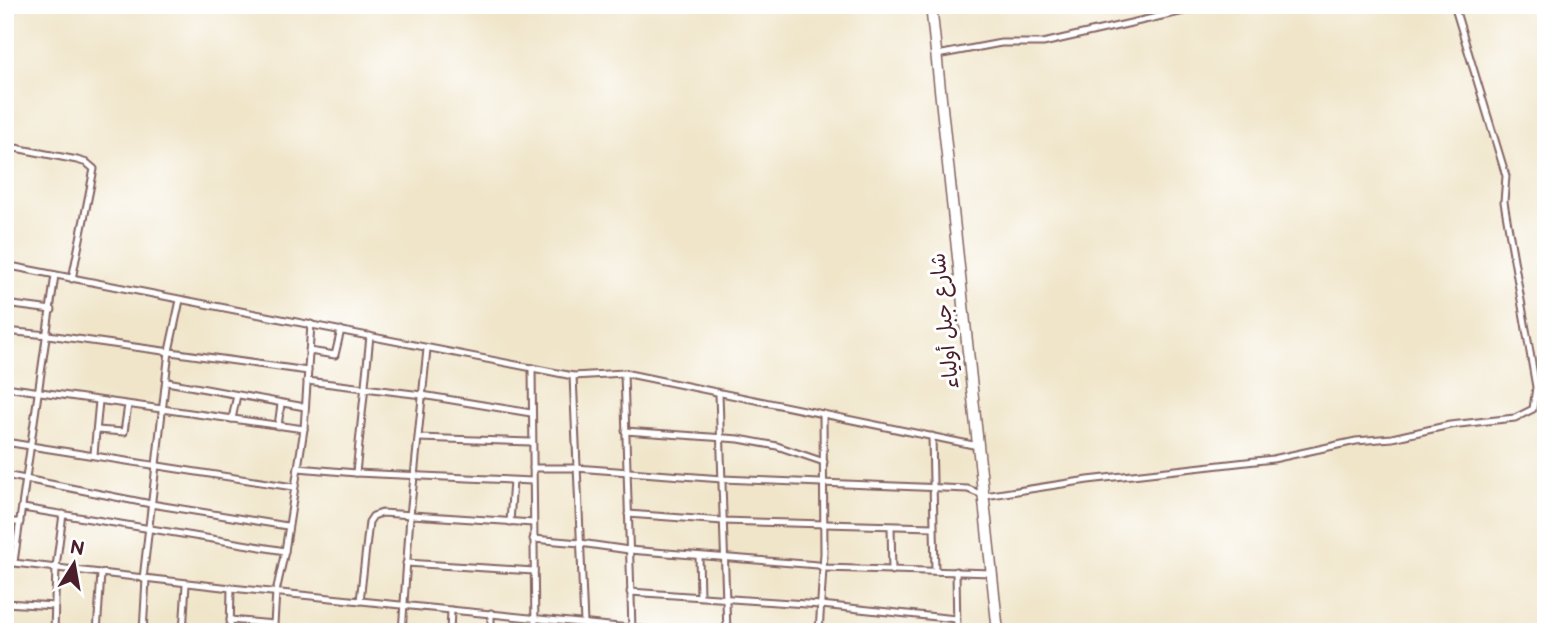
<svg xmlns="http://www.w3.org/2000/svg" width="1551" height="637" font-family="'Balsamiq Sans','Playpen Sans Arabic',sans-serif">
  <rect width="100%" height="100%" fill="#fff"/>
  <filter id="ink" filterUnits="userSpaceOnUse"><feTurbulence type="fractalNoise" baseFrequency=".0143" numOctaves="2"/><feDisplacementMap in="SourceGraphic" scale="14" xChannelSelector="R" yChannelSelector="G"/><feConvolveMatrix kernelMatrix="1 2 1 2 8 2 1 2 1" color-interpolation-filters="sRGB"/></filter>
  <filter id="wash" filterUnits="userSpaceOnUse"><feTurbulence type="fractalNoise" baseFrequency=".00686" numOctaves="4" result="noise"/><feDisplacementMap in="SourceGraphic" scale="28" xChannelSelector="R" yChannelSelector="G"/><feGaussianBlur stdDeviation="1.57" result="paint"/><feColorMatrix in="noise" values="0 0 0 0 0 0 0 0 0 0 0 0 0 0 0 0 0 1.4 0 .05"/><feComposite in="paint" operator="in"/></filter>
  <g filter="url(#wash)">
    <rect width="100%" height="100%" fill="#f0e5c9"/>
  </g>
  <g filter="url(#ink)">
    <g fill="none" stroke-linecap="round" stroke-linejoin="round">
      <g stroke="#846462" stroke-width="9">
        <g id="street">
          <path d="M937,55l64,-12h42l154,-35 47,-3"/>
          <path d="M5,146l72,14 10,3 7,6 -22,110"/>
          <path d="M5,265l568,111 51,-3 354,73"/>
          <path d="M5,304l47,6"/>
          <path d="M5,331l43,4 260,36"/>
          <path d="M309,351l26,4 6,-25"/>
          <path d="M532,368l3,264"/>
          <path d="M624,373l8,256"/>
          <path d="M573,376l11,247"/>
          <path d="M307,381l115,14 109,18"/>
          <path d="M167,382l138,25"/>
          <path d="M5,387l299,42"/>
          <path d="M719,394l8,238"/>
          <path d="M232,419l5,-24"/>
          <path d="M278,426l3,-22"/>
          <path d="M97,430l27,2 4,-27"/>
          <path d="M625,431l114,8 38,7 47,16"/>
          <path d="M932,436l3,135"/>
          <path d="M419,438l112,4"/>
          <path d="M5,442l288,45"/>
          <path d="M94,454l5,-53"/>
          <path d="M298,468l58,5 176,8"/>
          <path d="M533,468h43l146,11 246,10 17,7 103,-16 185,-21 83,-18 36,-3 58,-13 65,-7 18,-9 3,-22 -32,-185 2,-26 -52,-171"/>
          <path d="M356,473l14,-137"/>
          <path d="M5,475l146,29 136,22"/>
          <path d="M23,508l262,43"/>
          <path d="M628,514l95,7 210,6"/>
          <path d="M5,522h15"/>
          <path d="M510,522l3,-41"/>
          <path d="M891,527l1,44"/>
          <path d="M533,539l47,4 49,7 189,15 6,3 169,5"/>
          <path d="M699,556l1,40"/>
          <path d="M5,562l226,26 438,44"/>
          <path d="M14,562l41,-287"/>
          <path d="M406,563l128,8"/>
          <path d="M956,571l1,61"/>
          <path d="M143,579l26,-228 11,-51"/>
          <path d="M630,592l191,13 135,14"/>
          <path d="M360,601l9,-79 4,-6 9,-3 151,10"/>
          <path d="M5,603l50,3"/>
          <path d="M491,613v19"/>
          <path d="M230,620l44,4"/>
          <path d="M277,631l15,1"/>
          <path d="M54,632l2,-65 7,-53"/>
          <path d="M97,632l4,-58"/>
          <path d="M143,632l3,-53"/>
          <path d="M183,632l3,-48"/>
          <path d="M230,632l1,-44"/>
          <path d="M276,632l-2,-8 2,-32 9,-41 19,-122 7,-105"/>
          <path d="M402,632l8,-116 17,-167"/>
          <path d="M450,632l1,-22"/>
          <path d="M819,632l5,-79 -1,-139"/>
        </g>
      </g>
      <g stroke="#846462" stroke-width="13">
        <path id="highway" d="M931,5l67,627"/>
      </g>
      <use href="#street" stroke="#fff" stroke-width="5"/>
      <use href="#highway" stroke="#fff" stroke-width="10"/>
    </g>
  </g>
  <g text-anchor="middle" dominant-baseline="central" stroke-width="6" stroke-linejoin="round" paint-order="stroke">
    <g font-size="21" fill="#4a1f2b" stroke="#fff">
      <text transform="translate(945 321) rotate(-96)">شارع جبل أولياء</text>
    </g>
  </g>
  <rect width="1551" height="637" fill="none" stroke="#fff" stroke-width="28"/>
  <g transform="translate(74 564) rotate(11)" stroke="#ffffff" stroke-width="5" paint-order="stroke">
  <path d="M0-5L12 26L0 18L-12 26Z" fill="#4a1f2b"/>
  <text y="-10" font-size="19" font-weight="bold" text-anchor="middle" fill="#4a1f2b">N</text>
  </g>
</svg>
